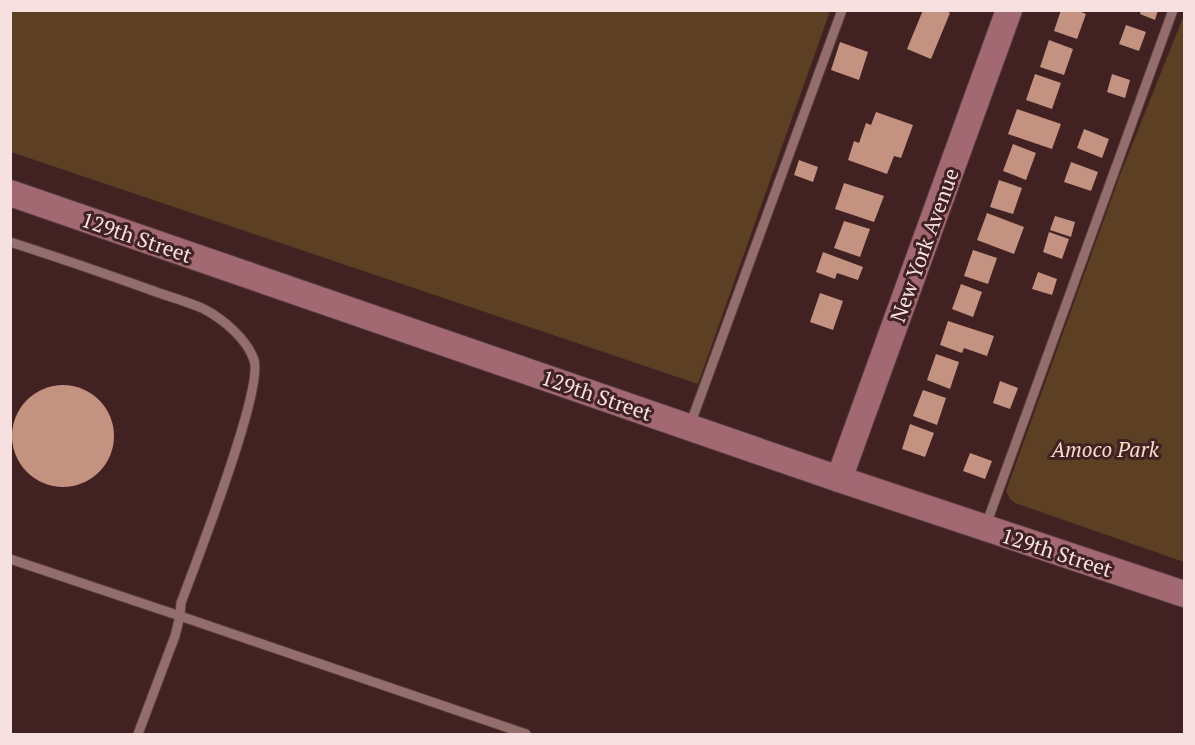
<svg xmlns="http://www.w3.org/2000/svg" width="1195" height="745" font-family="'PT Serif',serif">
  <rect width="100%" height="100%" fill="#412121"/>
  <g fill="#5d3f23">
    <path d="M11,10h819v1l-132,373 -687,-232z"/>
    <path d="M1184,15v547l-169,-59 -5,-4 -4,-8 114,-316z"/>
  </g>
  <g fill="#c39280">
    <path d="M923,10h21l6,3 -19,46 -24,-10z"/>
    <path d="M1061,10h16l9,4 -9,25 -23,-8z"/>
    <path d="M1141,10h17l-3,10 -15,-6z"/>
    <path d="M1126,25l20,7 -7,19 -20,-7z"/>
    <path d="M1049,40l24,9 -9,26 -24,-8z"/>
    <path d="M840,42l28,10 -9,28 -28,-10z"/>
    <path d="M1035,74l26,9 -9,26 -26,-9z"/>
    <path d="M1112,74l18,6 -5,18 -18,-6z"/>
    <path d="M1017,109l44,15 -9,25 -44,-15z"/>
    <path d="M876,112l37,13 -12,33 -7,-2 -7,18 -39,-14 6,-19 5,2 7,-20 5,2z"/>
    <path d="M1084,129l25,10 -7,19 -25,-10z"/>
    <path d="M1013,144l23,9 -10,27 -23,-9z"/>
    <path d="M799,160l19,7 -5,15 -19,-7z"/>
    <path d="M1071,162l27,10 -7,19 -27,-9z"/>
    <path d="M999,180l23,8 -9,26 -23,-7z"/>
    <path d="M844,183l40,13 -10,26 -39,-13z"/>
    <path d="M987,213l37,14 -10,27 -37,-14z"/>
    <path d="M1055,216l20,6 -4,15 -21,-7z"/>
    <path d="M844,221l26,8 -10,28 -26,-9z"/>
    <path d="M1049,232l20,7 -7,20 -19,-7z"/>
    <path d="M973,250l24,8 -9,26 -24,-8z"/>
    <path d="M823,252l40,15 -5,13 -21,-7 -2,6 -19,-7z"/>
    <path d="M1038,272l19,7 -5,16 -20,-6z"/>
    <path d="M961,284l21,8 -9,25 -21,-8z"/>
    <path d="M820,293l23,8 -10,29 -23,-8z"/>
    <path d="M948,321l46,15 -7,20 -23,-8 -2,5 -22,-8z"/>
    <path d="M936,354l23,8 -9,27 -23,-9z"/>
    <path d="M1000,381l18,7 -8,21 -17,-6z"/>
    <circle cx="63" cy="436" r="51"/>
    <path d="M923,390l23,8 -9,27 -24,-9z"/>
    <path d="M910,424l24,9 -9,24 -23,-8z"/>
    <path d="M970,453l22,8 -7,18 -22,-8z"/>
  </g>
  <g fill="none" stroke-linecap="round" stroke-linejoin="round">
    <g stroke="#583d3d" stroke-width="11">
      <g id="lane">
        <path d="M10,242c47,15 93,31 138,47 18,7 38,12 56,20 19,10 43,30 50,51 10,29 -59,205 -73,243l-1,13 346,118"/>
        <path d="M690,425l152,-415"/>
        <path d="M986,525l187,-515"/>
        <path d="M10,559l170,57 -5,20 -37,98"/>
      </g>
    </g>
    <g stroke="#583d3d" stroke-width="28">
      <g id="secondary">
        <path d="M10,193l829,286 345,115"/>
        <path d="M839,479l170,-469"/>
      </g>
    </g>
    <use href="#lane" stroke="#946e6d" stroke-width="9"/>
    <use href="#secondary" stroke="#a26973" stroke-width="26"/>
  </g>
  <g text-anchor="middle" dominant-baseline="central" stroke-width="6" stroke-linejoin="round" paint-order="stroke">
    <g font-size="21" fill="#f7e0e0" stroke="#412121">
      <text transform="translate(137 237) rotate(19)">129th Street</text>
      <text transform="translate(924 245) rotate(-70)">New York Avenue</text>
      <text transform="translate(597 395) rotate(19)">129th Street</text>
      <text transform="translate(1057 552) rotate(18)">129th Street</text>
    </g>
    <g font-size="21" font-style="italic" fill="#f6deca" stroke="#412121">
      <text x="1105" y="449">Amoco Park</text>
    </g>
  </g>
  <rect width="1195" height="745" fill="none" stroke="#f7e0e0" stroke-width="24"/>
</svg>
